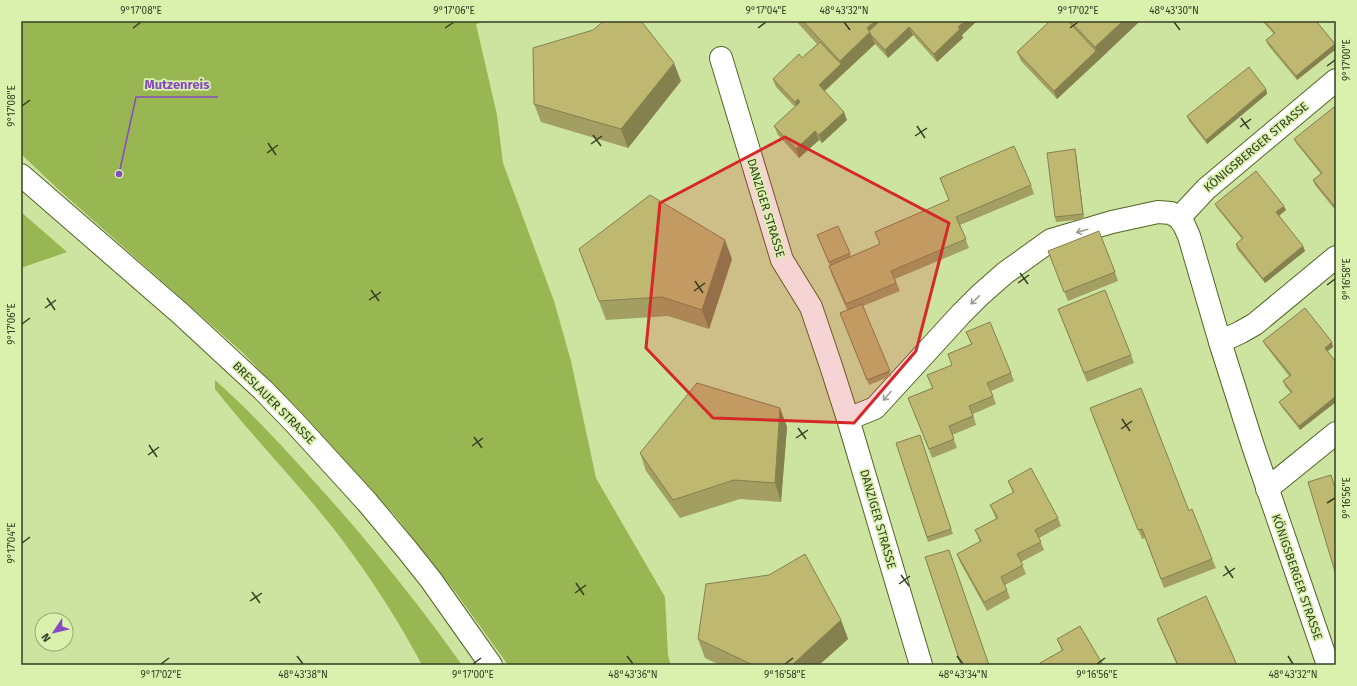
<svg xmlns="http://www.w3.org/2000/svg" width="1357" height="686" font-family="'Fira Sans',sans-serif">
  <rect width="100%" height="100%" fill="#cce4a0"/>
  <g fill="#98b752">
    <path d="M21,21h467l-12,3 21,91 6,48 51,138 17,60 25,117 69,119 3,59 3,9h-163l-52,-72 -60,-76 -91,-101 -63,-64 -183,-162 -38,-36z"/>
    <path d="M21,212l46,40 -46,16z"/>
    <path d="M215,380c34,30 65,64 96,98 54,59 104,121 151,187h-40c-24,-45 -51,-87 -82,-128 -39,-51 -85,-97 -125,-148z"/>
  </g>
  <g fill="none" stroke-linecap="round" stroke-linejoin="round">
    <g stroke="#536626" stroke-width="24">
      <g id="minor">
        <path d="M721,58l61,202 29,47 20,59 17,53 73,246"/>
        <path d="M1179,218l27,-29 130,-109"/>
        <path d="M1220,342l21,-10 14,-8 81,-67"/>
        <path d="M848,419l27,-11 86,-94 19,-19 25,-22 46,-33 61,-18 46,-10 13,1 8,5 5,7 5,11 31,106 33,104 75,219"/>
        <path d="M1267,489l69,-56"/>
      </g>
    </g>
    <g stroke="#536626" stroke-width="24">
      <path id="major" d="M21,175l160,139 82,76 31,32 73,80 41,49 23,29 60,85"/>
    </g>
    <use href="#minor" stroke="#fff" stroke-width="22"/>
    <use href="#major" stroke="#fff" stroke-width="22"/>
  </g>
  <g fill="#a39e61">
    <path d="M796,21h181l-15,14 1,3 -26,24 -24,-27 -25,23 -13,-14 -50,47 22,29 -25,23 -3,-3 -20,18 -21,-23 -4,-9 21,-19 -19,-20 -3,-8 29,-21 15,-14z"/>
    <path d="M1050,21h90l-83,78 -36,-38 -4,-9z"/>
    <path d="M1262,21h54l19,23 1,5 -39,31 -29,-35 -2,-5 8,-6z"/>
    <path d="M593,30l88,51 -53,67 -87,-26 -7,-18z"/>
    <path d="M1266,89l1,5 -60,50 -18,-23 -2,-5z"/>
    <path d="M1336,109v102l-21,-26 -2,-5 8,-6 -25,-31 -2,-4z"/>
    <path d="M1075,149l1,5 8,65 -28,3 -1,-5z"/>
    <path d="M940,178l91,7 3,9 -74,31 9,23 -74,31 5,12 -37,15 28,70 -22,9 -29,-72 7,-3 -15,-35 -3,-9h1l-13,-31 33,18 1,4 29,-12 -5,-13 74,-32z"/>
    <path d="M1215,204l71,6 -7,6 24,30 2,5 -40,32 -28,-34 -1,-5 6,-5 -25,-31z"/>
    <path d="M579,249l153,10 -23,70 -41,-13 -62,4z"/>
    <path d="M1048,251l67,21 3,9 -50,20z"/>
    <path d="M1058,309l73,46 3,8 -47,19z"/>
    <path d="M966,332l45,41 3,8 -23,10 5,13 -23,10 3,11 -24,10 5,13 -25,10 -24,-60 24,-10 -5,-13 25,-10 -4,-11 23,-10z"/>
    <path d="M1263,341l70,6 -5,4 -28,79 -19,-24 -2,-4 12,-9 -6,-7 -2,-5 6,-5 -24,-31z"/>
    <path d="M780,408l7,19 -6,75 -41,-3 -60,19 -34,-47 -6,-18z"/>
    <path d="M1093,417l96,94 23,48 4,9 -52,20 -19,-50 -3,1z"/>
    <path d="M920,435l33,99 -25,8 -32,-99z"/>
    <path d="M1008,481l50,37 3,8 -22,12 5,12 -23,12 5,12 -21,11 5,13 -23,13 -27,-49 -3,-8 23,-12 -5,-12 21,-11 -2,-5 -4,-9 23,-12z"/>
    <path d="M1157,619l80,46h-60l-17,-38z"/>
    <path d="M841,620l7,19 -29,26h-99l-15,-7 -7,-19z"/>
    <path d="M1057,639l46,26h-62l-1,-2 22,-12z"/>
  </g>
  <g fill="#85814f">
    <path d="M875,21h8l-12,14 4,9 -53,49 -3,-8 22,-21 -1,-3 27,-33z"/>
    <path d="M965,21h12l-15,14 1,3 -26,24 -3,-8 24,-27z"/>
    <path d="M1123,21h17l-41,39 -4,-13z"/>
    <path d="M909,27l4,8 -25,23 -3,-8z"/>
    <path d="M1335,44l1,5 -39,31 -1,-4z"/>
    <path d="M1096,51l3,9 -42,39 -3,-8z"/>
    <path d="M674,63l7,18 -53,67 -7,-19z"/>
    <path d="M1266,89l1,5 -60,50 -1,-4z"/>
    <path d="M798,99l3,9 -3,3 -3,-9z"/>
    <path d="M844,112l3,8 -25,23 -3,-8z"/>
    <path d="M815,131l4,9 -20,18 -3,-9z"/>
    <path d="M1075,149l1,5 8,65 -1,-5z"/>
    <path d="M1284,206l2,4 -9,7 -1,-5z"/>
    <path d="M725,240l7,19 -23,70 -7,-19z"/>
    <path d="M1303,246l2,5 -40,32 -2,-4z"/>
    <path d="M1332,342l1,5 -7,5 -1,-4z"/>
    <path d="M1336,396v6l-36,28 -1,-4z"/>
    <path d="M780,408l7,19 -6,75 -6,-19z"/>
    <path d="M841,620l7,19 -29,26h-27z"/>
  </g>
  <g fill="#beb871" stroke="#85814f">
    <path d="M604,21h37l33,42 -53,66 -87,-25 -1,-56 60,-18z"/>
    <path d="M803,21h72l-8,7 3,4 -30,29z"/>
    <path d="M880,21h85l-7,6 2,2 -26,25 -25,-27 -24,23 -14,-15 -2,-4z"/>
    <path d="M1050,21h18l28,30 -42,40 -37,-39z"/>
    <path d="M1070,21h53l-28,26z"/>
    <path d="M1264,21h52l19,23 -39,32 -30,-36 9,-7z"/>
    <path d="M820,42l21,22 -22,21 25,27 -25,23 -4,-4 -19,18 -22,-23 26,-24 -2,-3 -3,3 -22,-23 26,-25 3,4z"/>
    <path d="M1249,67l17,22 -60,51 -19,-24z"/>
    <path d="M1334,107l2,2v99l-23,-28 9,-7 -28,-34z"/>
    <path d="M1014,146l17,39 -75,32 10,22 -75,32 5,12 -50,21 -17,-38 51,-22 -5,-12 74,-32 -9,-22z"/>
    <path d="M1075,149l8,65 -28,3 -8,-64z"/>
    <path d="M1256,171l28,35 -8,6 27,34 -40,33 -27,-35 7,-6 -28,-34z"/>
    <path d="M650,195l75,45 -23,70 -40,-13 -63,4 -20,-52z"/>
    <path d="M838,226l12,27 -21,9 -12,-27z"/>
    <path d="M1099,231l16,41 -51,20 -16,-41z"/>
    <path d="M1105,290l26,65 -47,18 -26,-64z"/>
    <path d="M862,304l28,67 -23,9 -27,-67z"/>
    <path d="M1305,308l27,34 -7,6 11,14v34l-37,30 -20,-24 13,-10 -9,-11 8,-6 -28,-34z"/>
    <path d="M990,322l21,51 -24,10 6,13 -24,10 4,10 -24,10 5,13 -25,10 -21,-51 25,-10 -6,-13 25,-10 -4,-11 24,-10 -6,-12z"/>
    <path d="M697,383l83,25 -5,75 -41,-3 -61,20 -33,-47z"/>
    <path d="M1141,388l48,123 3,-2 20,50 -51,20 -19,-50 -4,1 -48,-122z"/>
    <path d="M920,435l31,94 -24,8 -31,-94z"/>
    <path d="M1031,468l27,50 -23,12 6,12 -24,12 6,11 -22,12 6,13 -23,12 -27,-48 24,-13 -6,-11 23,-12 -8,-13 24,-13 -6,-11z"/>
    <path d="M1331,475l5,16v84l-28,-93z"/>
    <path d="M949,550l40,115h-28l-36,-108z"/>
    <path d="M805,554l36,66 -49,45h-39l-55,-26 8,-55 63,-9z"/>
    <path d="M1206,596l31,69h-59l-21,-46z"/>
    <path d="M1080,626l23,39h-61l-2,-2 23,-13 -6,-11z"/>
  </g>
  <defs><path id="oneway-shaft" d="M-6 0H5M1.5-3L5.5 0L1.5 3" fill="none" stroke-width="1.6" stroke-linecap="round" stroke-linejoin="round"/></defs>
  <g stroke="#9a9e91">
    <use href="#oneway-shaft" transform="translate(1082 231) rotate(164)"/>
    <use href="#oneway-shaft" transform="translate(975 300) rotate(136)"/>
    <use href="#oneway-shaft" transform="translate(887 396) rotate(132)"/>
  </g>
  <path fill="#d62828" fill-opacity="0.2" stroke="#d62828" stroke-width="3" stroke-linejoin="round" d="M785,137l164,86 -33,128 -62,72 -141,-5 -67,-70 14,-145z"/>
  <path fill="none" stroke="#353e23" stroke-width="1.5" d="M844,22l6,8M1174,22l6,8M133,28l8,-6M445,28l9,-6M758,28l8,-6M1070,28l8,-6M1327,66l8,-6M22,106l8,-6M1241,118l8,11M917,126l8,12M1240,127l11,-8M593,135l8,11M915,136l12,-8M268,143l8,12M591,144l11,-8M267,153l11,-8M1020,273l8,11M695,281l8,12M1018,283l11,-8M1327,285l8,-6M371,290l8,11M694,291l11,-8M47,298l8,12M369,300l12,-8M45,308l11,-8M22,324l8,-6M1122,419l8,12M798,428l8,11M1121,429l11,-8M474,437l8,11M796,438l12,-8M149,445l8,12M472,446l11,-8M148,455l11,-8M1327,503l8,-5M22,543l8,-6M1225,566l8,12M901,575l8,11M1223,576l12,-8M576,583l8,12M899,584l11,-8M252,592l8,11M575,593l11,-8M250,601l12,-8M297,656l6,8M627,656l6,8M957,656l6,8M1288,656l5,8M161,664l8,-6M473,664l8,-6M785,664l8,-6M1097,664l8,-6"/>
  <g text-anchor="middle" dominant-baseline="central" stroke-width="3.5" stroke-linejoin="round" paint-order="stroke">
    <g font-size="12" fill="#353e23" stroke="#d9f1ad">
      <text transform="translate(1256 147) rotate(-40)">KÖNIGSBERGER STRASSE</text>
      <text transform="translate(766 208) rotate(73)">DANZIGER STRASSE</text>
      <text transform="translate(274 403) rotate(45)">BRESLAUER STRASSE</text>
      <text transform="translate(878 519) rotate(74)">DANZIGER STRASSE</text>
      <text transform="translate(1297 577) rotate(71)">KÖNIGSBERGER STRASSE</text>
    </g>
  </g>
  <path fill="none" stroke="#864bc1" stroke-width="1.5" d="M119 174L136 97H218"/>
  <circle fill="#864bc1" stroke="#d9f1ad" stroke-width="1.5" cx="119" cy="174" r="4"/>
  <g font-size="13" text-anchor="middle" font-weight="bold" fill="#864bc1" stroke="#d9f1ad" stroke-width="3.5" stroke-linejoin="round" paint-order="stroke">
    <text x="177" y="89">Mutzenreis</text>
  </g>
  <rect width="1357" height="686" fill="none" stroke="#d9f1ad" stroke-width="44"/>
  <g transform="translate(54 632) rotate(235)"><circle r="19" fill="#d9f1ad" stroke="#97a976"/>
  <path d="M0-3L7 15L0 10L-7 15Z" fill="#864bc1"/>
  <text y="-6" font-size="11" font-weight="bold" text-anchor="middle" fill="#353e23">N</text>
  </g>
  <rect x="22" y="22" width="1313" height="642" fill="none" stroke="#353e23" stroke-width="1.5"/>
  <g font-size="10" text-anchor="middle" fill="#353e23">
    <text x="141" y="14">9°17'08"E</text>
    <text x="454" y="14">9°17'06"E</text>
    <text x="766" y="14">9°17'04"E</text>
    <text x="844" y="14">48°43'32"N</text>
    <text x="1078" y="14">9°17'02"E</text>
    <text x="1174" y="14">48°43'30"N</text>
    <text transform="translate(1346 60) rotate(-90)" y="4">9°17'00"E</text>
    <text transform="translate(11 106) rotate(-90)" y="4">9°17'08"E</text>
    <text transform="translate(1346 279) rotate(-90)" y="4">9°16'58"E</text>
    <text transform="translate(11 324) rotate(-90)" y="4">9°17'06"E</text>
    <text transform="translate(1346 498) rotate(-90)" y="4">9°16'56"E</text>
    <text transform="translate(11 543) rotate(-90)" y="4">9°17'04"E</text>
    <text x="161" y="678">9°17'02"E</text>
    <text x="303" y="678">48°43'38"N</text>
    <text x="473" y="678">9°17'00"E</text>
    <text x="633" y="678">48°43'36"N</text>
    <text x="785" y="678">9°16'58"E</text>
    <text x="963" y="678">48°43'34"N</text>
    <text x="1097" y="678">9°16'56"E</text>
    <text x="1293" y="678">48°43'32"N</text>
  </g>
</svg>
